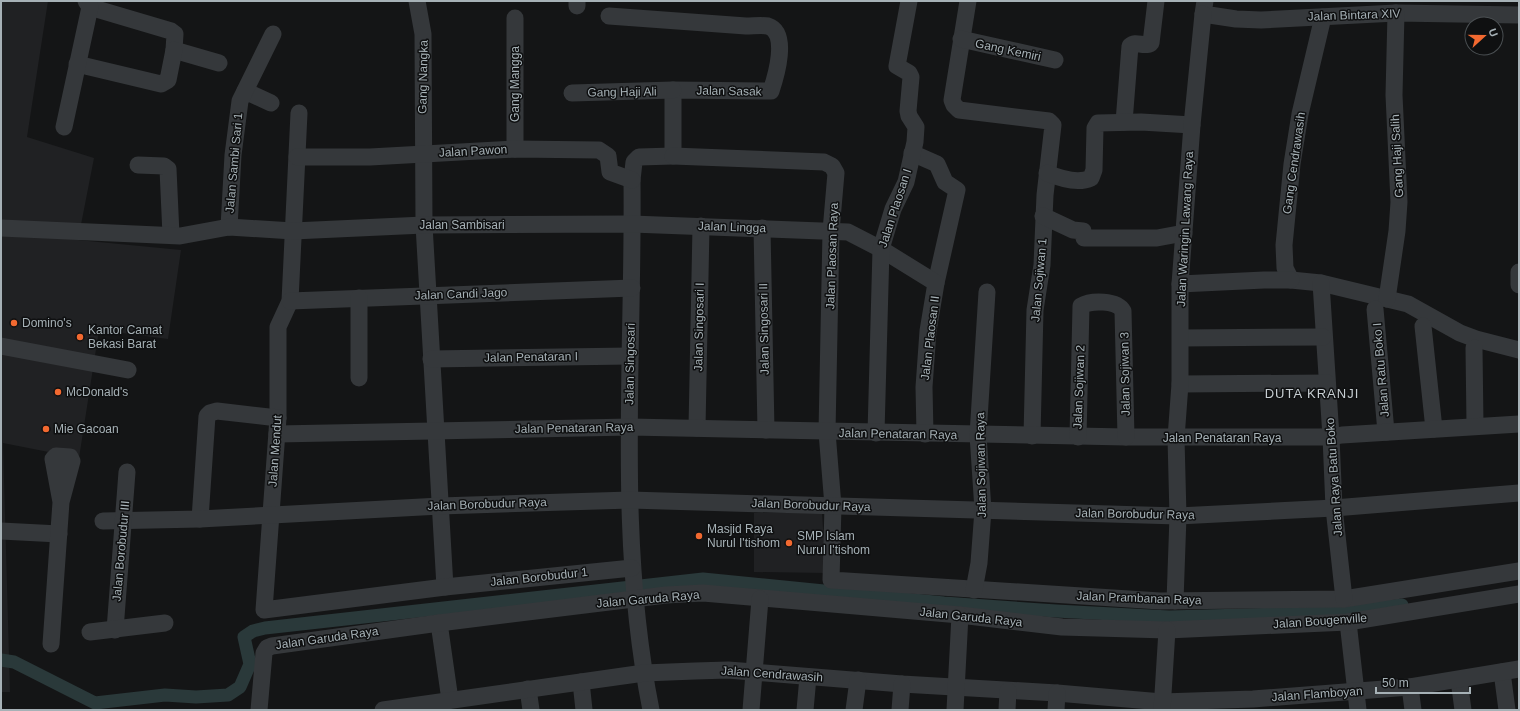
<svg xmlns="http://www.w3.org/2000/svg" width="1520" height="711" font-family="Arial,sans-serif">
  <rect width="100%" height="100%" fill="#141516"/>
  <g fill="#202123">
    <path d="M1,1h47l-21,136 67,21 -16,82 103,10 -13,89 -69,-9 -20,128 -76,-15 7,249h-9z"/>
    <path d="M754,513h68l4,60 -72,-1z"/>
  </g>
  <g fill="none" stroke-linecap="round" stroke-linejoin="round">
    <path stroke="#2a393a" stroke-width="13" d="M1,660l13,2 81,41 70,-8 31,2 32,-2 12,-8 10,-23 -6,-27 9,-6 12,-3 438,-49 241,24 112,8 113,6 146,-4 87,-8"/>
    <g stroke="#35383b" stroke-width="17">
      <path d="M86,1l4,6 81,24 4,3 -1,16 45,13"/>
      <path d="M417,1l6,33 1,191 21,362"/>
      <path d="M968,1l-16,99 2,5 5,5 90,11 4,4 -8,70 -3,70 -7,45 -3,126"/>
      <path d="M1205,1l-2,13 33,5 25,1 135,-7 123,2"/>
      <path d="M577,6v-5"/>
      <path d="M609,16l137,10c7,0 16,-1 22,0 21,7 8,50 3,65h-2l-96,-1v66l-34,1 -5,5 -2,18c2,177 -16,356 19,530"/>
      <path d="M1323,17l-23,97 -8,50 -8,81 1,23 6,12 30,3 87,21 52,29 16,6 43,11"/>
      <path d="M515,18v131"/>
      <path d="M961,39l94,21"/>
      <path d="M77,64l84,20 7,-4 6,-30"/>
      <path d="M245,91l26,12"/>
      <path d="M572,93l101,-3"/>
      <path d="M299,113l-9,188 -12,26v91l-14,192 181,-23 187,-19"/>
      <path d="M1124,122l6,-76c6,-6 14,2 21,-3l5,-42"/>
      <path d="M64,127l26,-120"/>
      <path d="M912,153l25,11 8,18 12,8 -21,93"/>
      <path d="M673,156l151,6 8,4 4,7 -5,58 -4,201 6,74 -2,74 329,21 184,-2 175,-28"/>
      <path d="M297,157h73l145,-8 84,1 9,6 2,16 22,8"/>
      <path d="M138,165l26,1 4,3 3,66"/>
      <path d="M1047,173c12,5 31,11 44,5l3,-8 1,-42 3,-5 43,-1 51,3"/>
      <path d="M1043,216l30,14 10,1 1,7h73l27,-5"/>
      <path d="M229,227l4,-72 7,-54 33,-67"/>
      <path d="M1,228l179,8 49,-9 64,4 131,-6 208,-1 216,8 33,17 55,34 -8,48 -4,56 1,47"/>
      <path d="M762,228l4,202"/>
      <path d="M1519,272v13"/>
      <path d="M1321,283l10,154 3,71 10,91"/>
      <path d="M1180,284l84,-4h27"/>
      <path d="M1387,299l10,-68 2,-29 -5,-107 2,-82"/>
      <path d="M290,301l342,-13"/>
      <path d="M1375,309l11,123"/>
      <path d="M1423,326l11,103"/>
      <path d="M1181,338l142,-1"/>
      <path d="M1,346l127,24"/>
      <path d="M1474,348l1,77"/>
      <path d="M431,359l199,-3"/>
      <path d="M359,378v-80"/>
      <path d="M1180,384l147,-1"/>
      <path d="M697,428l4,-202"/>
      <path d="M876,433l5,-184 12,-40 13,-27 9,-40 1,-15 -7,-11 -1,-5 3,-34 -2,-4 -12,-7 12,-65"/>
      <path d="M277,434l353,-7 496,10h205l11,-2 177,-11"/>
      <path d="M1078,437l3,-131c10,-6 36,-6 42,5l3,126"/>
      <path d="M200,519l7,-103 3,-3 7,-2 61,7"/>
      <path d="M103,521l97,-2 240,-13 190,-6 548,16 156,-8 185,-15"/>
      <path d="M1,531l58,3"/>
      <path d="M974,590l5,-27 4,-53 -5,-75 9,-143"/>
      <path d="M1175,601l3,-85 -2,-78 4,-54v-100l12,-159 11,-111"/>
      <path d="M1348,622l10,88"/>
      <path d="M439,623l11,77"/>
      <path d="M115,630l12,-158"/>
      <path d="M90,632l75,-9"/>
      <path d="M51,644l10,-142 11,-41 -2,-4 -14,-1 -3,3 8,43"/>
      <path d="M1502,672l5,38"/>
      <path d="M1459,680l4,30"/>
      <path d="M581,682l3,28"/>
      <path d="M1410,687l3,23"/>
      <path d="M528,689l3,21"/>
      <path d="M259,710l5,-57 3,-5 5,-2 167,-23 227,-28 37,-2 257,22 102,12 105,3 181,-8 171,-28"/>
      <path d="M383,710l261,-37 51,-2 33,-1 174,14 155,9 105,9 91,-3 157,-12 109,-18"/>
      <path d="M751,710l9,-111"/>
      <path d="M805,710l3,-33"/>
      <path d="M854,710l4,-30"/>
      <path d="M900,710l2,-26"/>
      <path d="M955,710l5,-95"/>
      <path d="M1007,710l1,-19"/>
      <path d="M1056,710l1,-17"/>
      <path d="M1162,710l5,-80"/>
    </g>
  </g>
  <g fill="#f26930" stroke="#0f1011" stroke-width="1.5">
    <circle cx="14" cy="323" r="4"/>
    <circle cx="80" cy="337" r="4"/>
    <circle cx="58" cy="392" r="4"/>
    <circle cx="46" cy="429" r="4"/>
    <circle cx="699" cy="536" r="4"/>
    <circle cx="789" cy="543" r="4"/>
  </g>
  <g text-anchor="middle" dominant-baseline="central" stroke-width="3" stroke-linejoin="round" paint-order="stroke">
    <g font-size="12" fill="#a6b1b6" stroke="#0f1011">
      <text transform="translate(1354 15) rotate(-2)">Jalan Bintara XIV</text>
      <text transform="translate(1008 50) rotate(12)">Gang Kemiri</text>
      <text transform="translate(423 77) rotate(-89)">Gang Nangka</text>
      <text transform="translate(515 84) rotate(-90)">Gang Mangga</text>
      <text transform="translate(729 91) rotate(1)">Jalan Sasak</text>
      <text transform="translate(622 92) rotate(-1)">Gang Haji Ali</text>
      <text transform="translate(473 151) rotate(-3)">Jalan Pawon</text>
      <text transform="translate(1397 156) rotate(-93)">Gang Haji Salih</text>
      <text transform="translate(234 163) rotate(-85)">Jalan Sambi Sari 1</text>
      <text transform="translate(1294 163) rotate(-82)">Gang Cendrawasih</text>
      <text transform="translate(895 208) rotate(-72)">Jalan Plaosan I</text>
      <text x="462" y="225">Jalan Sambisari</text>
      <text transform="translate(732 227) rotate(2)">Jalan Lingga</text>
      <text transform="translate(1185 229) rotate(-87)">Jalan Waringin Lawang Raya</text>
      <text transform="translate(832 256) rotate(-88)">Jalan Plaosan Raya</text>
      <text transform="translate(1039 280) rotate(-85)">Jalan Sojiwan 1</text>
      <text transform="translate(461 294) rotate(-2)">Jalan Candi Jago</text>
      <text transform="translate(699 327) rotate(-89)">Jalan Singosari I</text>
      <text transform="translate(764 329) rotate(-91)">Jalan Singosari II</text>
      <text transform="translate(930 338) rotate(-83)">Jalan Plaosan II</text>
      <text transform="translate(531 357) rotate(-1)">Jalan Penataran I</text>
      <text transform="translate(630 364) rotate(-89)">Jalan Singosari</text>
      <text transform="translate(1381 370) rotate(-95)">Jalan Ratu Boko I</text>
      <text transform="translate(1125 374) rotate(-91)">Jalan Sojiwan 3</text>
      <text transform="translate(1079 387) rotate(-88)">Jalan Sojiwan 2</text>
      <text transform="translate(574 428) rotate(-1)">Jalan Penataran Raya</text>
      <text transform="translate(898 434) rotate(1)">Jalan Penataran Raya</text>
      <text x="1222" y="438">Jalan Penataran Raya</text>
      <text transform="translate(275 451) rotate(-86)">Jalan Mendut</text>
      <text transform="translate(981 465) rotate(-91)">Jalan Sojiwan Raya</text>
      <text transform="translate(1334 477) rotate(-94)">Jalan Raya Batu Boko</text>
      <text transform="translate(487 504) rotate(-2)">Jalan Borobudur Raya</text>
      <text transform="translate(811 505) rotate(2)">Jalan Borobudur Raya</text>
      <text transform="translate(1135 514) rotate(1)">Jalan Borobudur Raya</text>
      <text transform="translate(121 551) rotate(-85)">Jalan Borobudur III</text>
      <text transform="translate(539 577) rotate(-6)">Jalan Borobudur 1</text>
      <text transform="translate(1139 598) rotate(2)">Jalan Prambanan Raya</text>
      <text transform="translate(648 599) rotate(-5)">Jalan Garuda Raya</text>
      <text transform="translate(971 617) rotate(6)">Jalan Garuda Raya</text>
      <text transform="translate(1320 621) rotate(-4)">Jalan Bougenville</text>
      <text transform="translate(327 638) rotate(-8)">Jalan Garuda Raya</text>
      <text transform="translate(772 674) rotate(4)">Jalan Cendrawasih</text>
      <text transform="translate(1317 694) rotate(-4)">Jalan Flamboyan</text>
    </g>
    <g font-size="12" fill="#a6b1b6" stroke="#0f1011" text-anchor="start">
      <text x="22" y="323">Domino's</text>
      <text x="88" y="330">Kantor Camat<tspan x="88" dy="14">Bekasi Barat</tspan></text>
      <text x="66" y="392">McDonald's</text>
      <text x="54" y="429">Mie Gacoan</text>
      <text x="707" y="529">Masjid Raya<tspan x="707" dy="14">Nurul I'tishom</tspan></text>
      <text x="797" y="536">SMP Islam<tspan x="797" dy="14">Nurul I'tishom</tspan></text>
    </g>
    <g font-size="13" letter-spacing="1" fill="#c7ced2" stroke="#0f1011">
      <text x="1312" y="393">DUTA KRANJI</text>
    </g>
  </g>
  <rect width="1520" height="711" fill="none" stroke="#a6b1b6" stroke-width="4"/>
  <g transform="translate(1484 36) rotate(69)"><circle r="19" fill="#0f1011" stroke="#4b5053"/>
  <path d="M0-3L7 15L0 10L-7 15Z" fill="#f26930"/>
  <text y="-6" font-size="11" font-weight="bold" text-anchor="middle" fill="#a6b1b6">U</text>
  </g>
  <path d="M1376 687v6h94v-6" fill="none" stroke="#a6b1b6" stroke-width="2"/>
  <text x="1382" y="687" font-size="12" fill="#a6b1b6" stroke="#0f1011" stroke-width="3" paint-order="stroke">50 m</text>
</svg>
